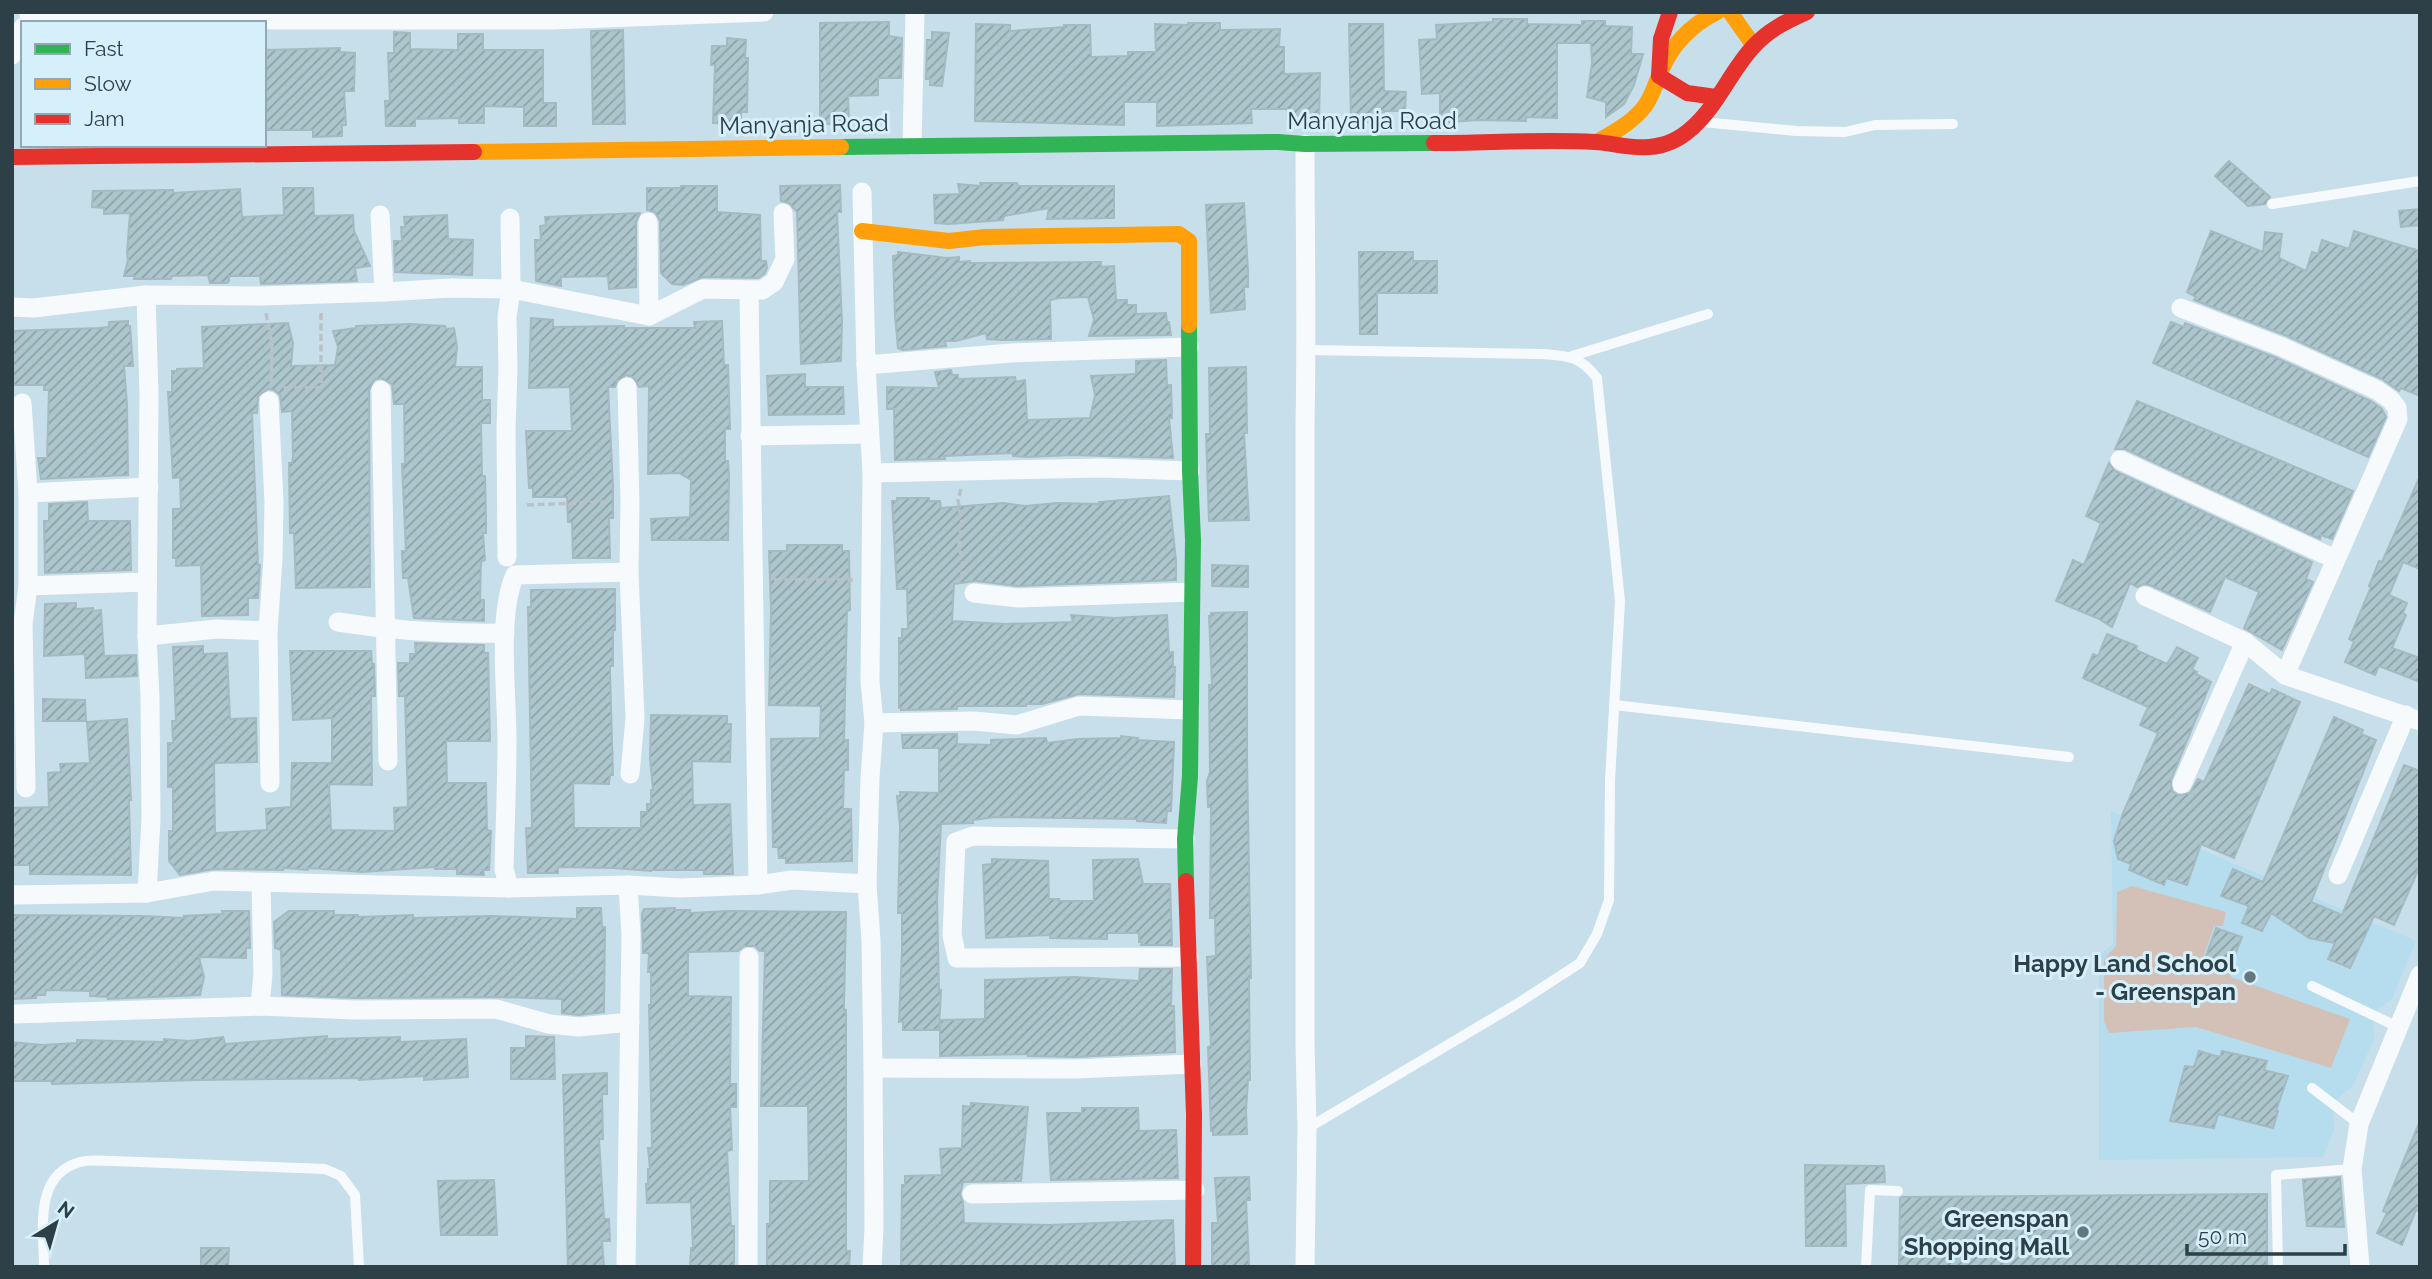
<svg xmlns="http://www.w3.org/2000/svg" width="2432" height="1279" font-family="Raleway,sans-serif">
  <defs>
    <pattern id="building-hatch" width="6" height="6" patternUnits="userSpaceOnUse" patternTransform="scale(1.75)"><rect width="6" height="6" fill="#abc6cc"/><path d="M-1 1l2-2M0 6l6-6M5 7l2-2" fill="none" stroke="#8ca2a7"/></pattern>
  </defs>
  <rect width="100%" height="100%" fill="#c7dfea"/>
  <path fill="#b5ddee" d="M2111,811l305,130 -24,58 -13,9 -6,15 1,16 -21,47 -13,10 -7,19 2,13 -12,29 -224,3v-205l14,-11z"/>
  <path fill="#d3c0b7" d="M2132,886l94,26 -3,14h-9l-12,35 28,12 1,4 119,42 -19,49 -135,-41 -87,6 -5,-12v-62l12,-13 1,-54z"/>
  <g fill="url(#building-hatch)" stroke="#a5bac0" stroke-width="2">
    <path d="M1493,19h34v5l55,1v-4h23v5l27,1 -1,27h12l-9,31 -10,19 -18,13v-15l-19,-5 5,-34 -1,-20h-34v75l-31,-1v4l-49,-1 -37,3v-30l-18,1 -3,-54 18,-1 -1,-14 57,-3z"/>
    <path d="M889,22v14l13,2 -1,40h-23v17l-30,1 1,28h-29v-101z"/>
    <path d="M1188,23h32v7l60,-1 -1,18h5v27l36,-1 -1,48 -32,-1v-11h-36l1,14 -95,3v-24h-33v23l-149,-4 1,-97 34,1v6l54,-4v-2h26l1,32 37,-1v-4h28l-1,-28 33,1z"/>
    <path d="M1349,24h34l1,67 22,1 -1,19h-21v11h-33z"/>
    <path d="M623,30l2,94h-32l-2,-93z"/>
    <path d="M394,32l16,1v16l48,1v-16h25v16h60v53h13v23h-32v-19l-40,-1v17h-25v-5l-44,1v7h-29l-1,-25h5l-2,-48h6z"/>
    <path d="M932,32l17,1 -7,53 -12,-1v-6h-4l1,-39h5z"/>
    <path d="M727,38l19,2 -1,18h3l-1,54h-6v12l-28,-1 2,-58h-4l1,-19h15z"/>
    <path d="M340,48v4l15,1 -1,38h-10l2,34h-4v11l-29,1v-7h-47l-1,-80z"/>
    <path d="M2229,161l41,36 -5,7 -17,2 -33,-30z"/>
    <path d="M980,183h37l1,3h96v32l-67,1 2,-11 -45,8 -1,4 -54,4 -14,-1 -1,-28 26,-1 -2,-10 23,2z"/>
    <path d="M840,185l1,27h-4l5,110 -1,39 -40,3 -4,-152 -8,-9 -8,-2 -1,-15z"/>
    <path d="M681,186h36v26l43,3 1,46h5l1,7 -3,6 -6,4 -55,-1 -20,8 -11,-1 -11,-11 -1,-52 -5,-9 -8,-2v-22h34z"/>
    <path d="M283,188h30l1,28 39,-1 1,16 16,35 -15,2 2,13 -96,3 -1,-8h-31v5l-2,2h-17l-2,-8 -36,1 -1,3h-37l1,-3h-11l4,-16 -1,-7 3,-40 -26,1v-6l-12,-1 1,-16 80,-1v3l67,-4 2,28 42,-2z"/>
    <path d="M1244,203l4,67v17h-4l1,22 -34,4 -5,-108z"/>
    <path d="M2420,209v16l-19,2 -2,-16z"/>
    <path d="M640,213l-4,9v65l-27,2 -1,-13 -47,1v9l-25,-5 -1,-41h6l-1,-14 6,-1 -1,-8z"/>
    <path d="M447,215l1,24 25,1 -1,35 -77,-3 -1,-31h8l-1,-14h4l-1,-10z"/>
    <path d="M2211,231l52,21 2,-20 17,2 -3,24 27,13 6,-19 6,2 4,-14 27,9 5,-18 66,20v145l-19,-8 -2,3 -17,-12 -95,-43 -93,-36 2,-3 -9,-5z"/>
    <path d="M898,252l49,6 12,-1v5l11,-1v2l131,-1v5l13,-1 2,34h11v5h9v9l30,-1 1,9h2l2,13 -82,1 5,-16 -6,-23 -28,1 -10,2 1,39 -48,1 -16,-1 -1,-6 -30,8h-11l1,5 -43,4 -5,-2 -3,-32 -2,-60 5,-1z"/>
    <path d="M1359,252h54v9h24v32h-60v41h-17z"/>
    <path d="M531,318l22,2v7l71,-1v2h71l-1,-6 28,-1 2,44h4l2,64h-5v32h3l1,15 -1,64h-76l-1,-21 39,-2 1,-37 -12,-7 -31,1 1,-88 -10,1 -6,-10 -7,-2 -9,6 -2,6h-7l5,99v32h-4l1,40h-37l-1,-36h-4l-1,-25h-34v-9h-4l-3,-57h46l-2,-44 -41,1z"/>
    <path d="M128,321v5h2l3,40h-9l3,39 1,70 -87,4 -3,-21h9l2,-68h-5v-5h-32v-54l87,-3 10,-1v-5z"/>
    <path d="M2171,322l13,5 1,-4 92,35 94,43 11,8 4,8 -18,40 -215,-94z"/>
    <path d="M288,323l5,20 -2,23 44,-1 3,-18 -5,-16 23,-3v-2l53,-2 36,2 1,3 8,-1 3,19 -2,20h27v33h8v23h-9l1,53h3l1,42v15h-3l2,27 -4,2 -1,38h4v21l-70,-3 -6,-40h-5l-1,-27h4l-4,-87h3l-1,-60h-10l-2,-20 -11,-6 -7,2 -5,10 1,197 -74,1 -2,-55h-4l-1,-70h3l1,-6 -1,-46 -10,1 -2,-17 -6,-5 -6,-1 -10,7 -1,17h-5l6,152h2l-2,33h-10v17l-46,1 -1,-51 -25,1v-8h-3v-49h8l-1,-32 -7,1 -5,-86h4v-21h5v-2l27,-1 -2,-41z"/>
    <path d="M1166,360l1,25h4l1,33h-3l4,40 -102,-3 -42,2 -16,-1v-3l-69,3 1,3 -50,1 -1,-51h-7v-22l52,1 -4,-16 16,-2 1,5h6v4l57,-2 1,5 9,-2 2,40 63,-2 5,-23 -4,-19 45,-2v-13z"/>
    <path d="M1246,367l1,66h-3l5,87 -40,1 -3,-87h4l-1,-66z"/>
    <path d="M805,374v13h38l1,27 -75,1 -2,-39z"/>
    <path d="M2137,401l216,90 -21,48 -11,-4 -1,4 -195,-90h-10z"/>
    <path d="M2109,463l6,8 197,91 -6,17 7,3 -31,68 -38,-22 15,-36 -34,-15 -15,35 -60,-27 -7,-1 -6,3 -7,-4 -18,44 -15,-9 -41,-17 17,-41 11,5 17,-42 -15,-7z"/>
    <path d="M2420,476v93l-17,-7 -14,33 18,8 -4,10 3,2 -14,33 28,10v24l-41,-16 -4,9 -30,-13 9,-20 -5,-3 22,-52 -2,-1 10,-25 3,1z"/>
    <path d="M1169,496l7,64v20l-158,6 -43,-5 -21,3 -2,37 53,3 68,-2 -2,-7 43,3 53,-3 2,38 4,-1v15h2l-1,30 -95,-3 -37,10h-16v2h-69v3l-56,1v-2h-2v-70h3v-9h6l-1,-40h-10l-5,-88h5v-3h32v3h11l1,7 62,-5 22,3 32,-3 43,1 -1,-2z"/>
    <path d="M87,502l1,19h42l1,49 -86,3 -1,-52h5v-17z"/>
    <path d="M787,545h55v6h7l1,59 -3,1 -3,129h4v30h-4l-1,39h8l1,52 -66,2v-5h-7l-1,-11h-5l-2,-108 49,-1 1,-32 -52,-1 2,-94 -2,-60h18z"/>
    <path d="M1212,565l36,1v21l-36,-1z"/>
    <path d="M615,589v41h-2v36h-3v7l3,102h-3l-1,9 -36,-1 1,45h67v-16h6v-8h4v-14h2l-3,-32 1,-43 76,1v8h4l-1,38 -38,-1 1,44 37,-1 3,70h-29v-4h-53v1l-38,-3 -55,-1v6h-30l-2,-45h6l-4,-221h3v-17z"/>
    <path d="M76,603v6l17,-1v3l8,-1 3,46 32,-1 1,21 -51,2 -1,-24 -41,2 1,-52z"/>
    <path d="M1247,612v147l4,219h-2l1,102h-2l-2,31 1,23 -34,1v-4h-2l-3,-84 3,-1 -4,-89 9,-1 -1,-38h-5l1,-111h-3l-1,-26 3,-9 -1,-87h3l-3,-69h2v-3z"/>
    <path d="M2107,634l30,12 -1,4 31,14 10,-17 21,11 -6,11 5,3 -1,2 15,8 -40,98 1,11 6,4 12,-2 8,-14 6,3 45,-98 21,10 2,-5 28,13 -66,156 -33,-14 -14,41 -21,-7 -2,7 -35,-15 2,-6 -13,-5 -4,-18 9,-28 35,-80 -18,-8 8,-18 -65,-29 10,-24 5,2z"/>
    <path d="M415,643l69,2v8h4l2,88h-44l1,42h39l1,47 4,1 -2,39h-6l1,5 -27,-1v-5h-22v-2l-73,5 -54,-4v2l-24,-2 -1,2 -69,-1 -34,6 -11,-14v-30h4v-44h-5v-44h5l-1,-22h4l-3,-74 30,-1v8l24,-1 3,66 26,-1 1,44 -43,1 1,70 52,-3 -1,-21 25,-2 1,-44h40v-45l-39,2 -3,-69h81l1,13h2l1,32h-4l1,89 -43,-1 2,46 64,1 -1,-23 14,-1 -3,-111h-6l-1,-33h12v-9h6z"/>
    <path d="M43,699l42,1 1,21h-43z"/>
    <path d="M2334,717l29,13 -2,4 15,6 -65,162 31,13 62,-150 16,6v95l-26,59 -20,-9 -24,52 -22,-9 7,-16 -26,-5 -38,-25 -9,18 -20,-8 7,-17 -28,-10 12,-27 30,13z"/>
    <path d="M127,719l4,81h-2l2,75 -101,-1v-9h-18v-57l37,-1 -1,-34 13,-1 -1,-8 30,-1 -3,-41z"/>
    <path d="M957,734v10l34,1v-5l55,-2 1,5 31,-4 43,-1v-2l17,2 -1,2 37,2 -3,69h-4l-1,12 -29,-2v-2l-142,-2 -22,3v3l-32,1 -4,75 2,91h2l-2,40h-36v-9l-4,1 3,-72v-37h-4l2,-87 -3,-30h3v-4l39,1v-45h-36l-1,-13z"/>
    <path d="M992,859l56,2 1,38h10v2h35l-1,-41 45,-1 5,25h27l2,61h-31l1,-3h-3v-9h-32v6l-57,-1v-3l-64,3 -3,-73 9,-1z"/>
    <path d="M577,908h24l1,19h3l-1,85 -25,3 -17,-2v-14l-66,-2 -141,1 -73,-3 -1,-45 -6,-2 -1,-26 15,-11h45v4h24v2l55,-2v3l77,-2 87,3z"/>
    <path d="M675,908v2h15v3l39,-2 117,1 -2,93v5h2v241h4l-1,16h-82v-43h3v-43h39l-1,-75h-47l4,-155h-5l-5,-5h-11l-6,5 -50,1v44l43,1 -1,87h6v23h-6l2,43 -5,1 4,75h3v41h-44l1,-19h2l-2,-46 -44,1 -1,-19h2v-15h2l-2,-21h4l-3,-143h2v-33h-3l1,-19h-6l-1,-39 2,-5z"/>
    <path d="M222,911h27l1,37h-4v10l-47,-1 5,20 -4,18 -92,4v-2l-18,-1v-5l-44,-1 -1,5h-9v3l-24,1v-84l132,1 41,2 -1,-2 39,-2z"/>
    <path d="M2216,928l26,9 -12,31 -25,-9z"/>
    <path d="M1140,969h32l-1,37h3l1,46 -100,5 -47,-1v-2l-88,2v-36l45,-1v-39l89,-3 65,4z"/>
    <path d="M327,1036v3l73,-2v5l66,-3 2,38 -44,3v-4l-65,4 -1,-2 -158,2 -148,4 -1,-3h-39v-39l31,3 34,-2v-3l87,2v-3l25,2 34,-4 2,7z"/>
    <path d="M526,1036l28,1 1,42h-44v-31h15z"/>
    <path d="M2199,1051l21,6 2,-6 45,10 -3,9 24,6 -12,35h2l-5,17 -55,-14 -4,14 -44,-7 15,-55 9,1z"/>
    <path d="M607,1073v21h-5l1,45h-4l5,80h5l1,22h-8l2,26h-36l-5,-192z"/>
    <path d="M971,1103l57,4 -7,74 -58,1 -3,13 3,7 1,21 85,2 124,-5 2,47h-274l1,-82h3v-9l37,-1 -2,-26 22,-1 1,-42 8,1z"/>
    <path d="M1082,1108h56l1,23 37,-1 2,48 -127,2 -4,-67h35z"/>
    <path d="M2419,1123l1,89 -4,-2 -14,35 -25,-12 10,-20 -4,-2z"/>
    <path d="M1805,1165l79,1 1,16 -40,2 1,62h-40z"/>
    <path d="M1249,1177l1,23h-4l3,64 -1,3h-36v-44h6l-3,-45z"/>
    <path d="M2340,1177l4,50 -37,-1 -4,-46z"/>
    <path d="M494,1180l3,55h-56l-3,-54z"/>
    <path d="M2267,1194v73h-368l1,-69 2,-1z"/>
    <path d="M201,1248h28l-1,19h-27z"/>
  </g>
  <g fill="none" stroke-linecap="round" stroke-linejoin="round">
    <g stroke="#bac2c7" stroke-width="3.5" stroke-dasharray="7 3.5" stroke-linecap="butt">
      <path d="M266,313l6,31 -1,38"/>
      <path d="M284,388h37v-75"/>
      <path d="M961,489l-3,11 4,23 -3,23 4,15 -1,17"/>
      <path d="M527,505l83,-3"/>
      <path d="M774,580h79"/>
    </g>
    <g stroke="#f7fafc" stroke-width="10">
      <path d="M1703,122l93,9 49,1 30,-7 78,-1"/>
      <path d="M2272,204l148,-23"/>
      <path d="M1307,350l236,4c26,2 37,2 54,24l23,223 -10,180 -1,119 -12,34 -17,29 -60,39 -212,126"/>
      <path d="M1572,356l136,-42"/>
      <path d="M1614,705l455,52"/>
      <path d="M2312,986l86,41"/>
      <path d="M2312,1088l47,36"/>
      <path d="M44,1267c0,-37 -11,-92 36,-105 10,-3 22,-1 33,-1l212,8 16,7 14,19 4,72"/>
      <path d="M1866,1267l4,-77 28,1"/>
      <path d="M2278,1267l-2,-92 76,-6"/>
    </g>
    <g stroke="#f7fafc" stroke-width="19">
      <path d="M29,15h194l50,5h279l212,-8"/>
      <path d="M12,55l11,-28"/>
      <path d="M1305,144c0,93 2,187 0,280v619l2,85 -2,139"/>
      <path d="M912,145l3,-133"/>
      <path d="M862,192l4,173 6,108 -2,208 4,42 -4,55 -3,106 4,56 2,128 1,160 -2,39"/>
      <path d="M648,222l1,94"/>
      <path d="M749,291l9,594"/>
      <path d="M384,292l67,-4 60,1 138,27 54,-27 59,1 12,-8 11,-23 -2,-46"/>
      <path d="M146,295l3,99 -2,242 3,61 1,122 -4,74"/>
      <path d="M12,307l21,1 113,-13 117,1 121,-4 -4,-77"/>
      <path d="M2181,308l101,39 95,43 14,10 6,8 1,11 -113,256"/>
      <path d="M866,365l145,-12 178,-6"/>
      <path d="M627,387l3,115 -1,70 6,146 -5,56"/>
      <path d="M381,390l7,371"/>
      <path d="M269,401l5,101 -1,57 -5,72 2,152"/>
      <path d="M22,403l6,90v93l-5,38 3,164"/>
      <path d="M750,436l119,-2"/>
      <path d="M2120,460l215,99"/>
      <path d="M872,473l228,-5 90,3"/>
      <path d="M28,493l121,-6"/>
      <path d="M507,557l-1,-128 2,-60 -1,-52 4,-28 -1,-71"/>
      <path d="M28,586l119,-4"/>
      <path d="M974,593l44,5 173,-6"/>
      <path d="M2145,596l100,46 40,33 135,46"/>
      <path d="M338,622c56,9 110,12 167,11"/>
      <path d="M147,636l70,-7 51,2"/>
      <path d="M874,723l100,-2 43,4 62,-19 111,4"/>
      <path d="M2182,784l63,-142"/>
      <path d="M1185,839l-212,-3 -17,6 -4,93 5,23 232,-1"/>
      <path d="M2338,875l68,-160"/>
      <path d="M509,888l-5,-19c1,-43 3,-86 3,-129 0,-45 -10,-126 8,-165l114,-3"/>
      <path d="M12,895l135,-2 67,-12 295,7 119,-3 52,3 78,-3 34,-5 75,4"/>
      <path d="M260,1006l3,-32 -2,-91"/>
      <path d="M15,1014l245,-8 95,4 141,-1 53,15 30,3 51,-5"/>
      <path d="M873,1068l202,1 117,-5"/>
      <path d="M972,1194l223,-4"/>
      <path d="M626,1267l5,-332 -3,-50"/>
      <path d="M748,1267l1,-310"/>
      <path d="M2360,1267l-8,-98 7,-45 61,-149"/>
    </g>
    <g stroke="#30b455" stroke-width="16">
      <path d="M841,147l437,-5 27,2 129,-1"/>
      <path d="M1186,881l-1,-42 5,-63 3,-236 -3,-69 -1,-146"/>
    </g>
    <g stroke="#ff9f0a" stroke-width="16">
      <path d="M1730,12l24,34"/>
      <path d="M1597,142c17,-10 36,-20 48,-36 8,-11 11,-24 16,-35 11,-27 30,-46 56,-59"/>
      <path d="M474,152l367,-5"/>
      <path d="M862,231l87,10 36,-4 194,-3 10,7v84"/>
    </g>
    <g stroke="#e5322d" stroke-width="16">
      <path d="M1670,12l-9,27 -2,37 28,17 29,4"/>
      <path d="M1434,143c54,0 108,-4 161,-1 18,1 36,7 54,5 16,-1 31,-8 43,-19 26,-23 38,-56 61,-81 15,-17 34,-26 54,-35"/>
      <path d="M12,157l462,-5"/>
      <path d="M1186,881l8,234 -1,152"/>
    </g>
  </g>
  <g fill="#637780" stroke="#d5effb" stroke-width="2.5">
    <circle cx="2250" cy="977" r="7"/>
    <circle cx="2083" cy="1232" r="7"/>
  </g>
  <g text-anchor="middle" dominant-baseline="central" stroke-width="6" stroke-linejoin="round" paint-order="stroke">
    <g font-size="24" fill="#2d3f47" stroke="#d5effb">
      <text x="1372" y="120">Manyanja Road</text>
      <text transform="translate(804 124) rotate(-1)">Manyanja Road</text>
    </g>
    <g font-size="24" font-weight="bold" fill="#2d3f47" stroke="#d5effb" text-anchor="end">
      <text x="2236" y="963">Happy Land School<tspan x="2236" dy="28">- Greenspan</tspan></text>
      <text x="2069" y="1218">Greenspan<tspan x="2069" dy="28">Shopping Mall</tspan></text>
    </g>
  </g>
  <rect width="2432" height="1279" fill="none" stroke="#2d3f47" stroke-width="28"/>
  <rect x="21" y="21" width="245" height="126" fill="#d5effb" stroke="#92a9b3" stroke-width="2"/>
  <rect x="35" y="44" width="35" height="10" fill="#30b455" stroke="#92a9b3" stroke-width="2"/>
  <text x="84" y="56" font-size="21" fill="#2d3f47">Fast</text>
  <rect x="35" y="79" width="35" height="10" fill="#ff9f0a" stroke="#92a9b3" stroke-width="2"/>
  <text x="84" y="91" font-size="21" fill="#2d3f47">Slow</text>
  <rect x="35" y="114" width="35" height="10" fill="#e5322d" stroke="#92a9b3" stroke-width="2"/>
  <text x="84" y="126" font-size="21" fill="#2d3f47">Jam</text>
  <g transform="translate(56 1223) rotate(37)" stroke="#d5effb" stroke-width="5" paint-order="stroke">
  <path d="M0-5L12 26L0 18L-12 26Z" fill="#2d3f47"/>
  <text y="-10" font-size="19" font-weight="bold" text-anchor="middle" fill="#2d3f47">N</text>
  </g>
  <path d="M2187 1244v10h158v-10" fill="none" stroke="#2d3f47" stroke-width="3.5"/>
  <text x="2198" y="1244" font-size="21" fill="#2d3f47" stroke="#d5effb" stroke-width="5" paint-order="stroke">50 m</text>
</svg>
